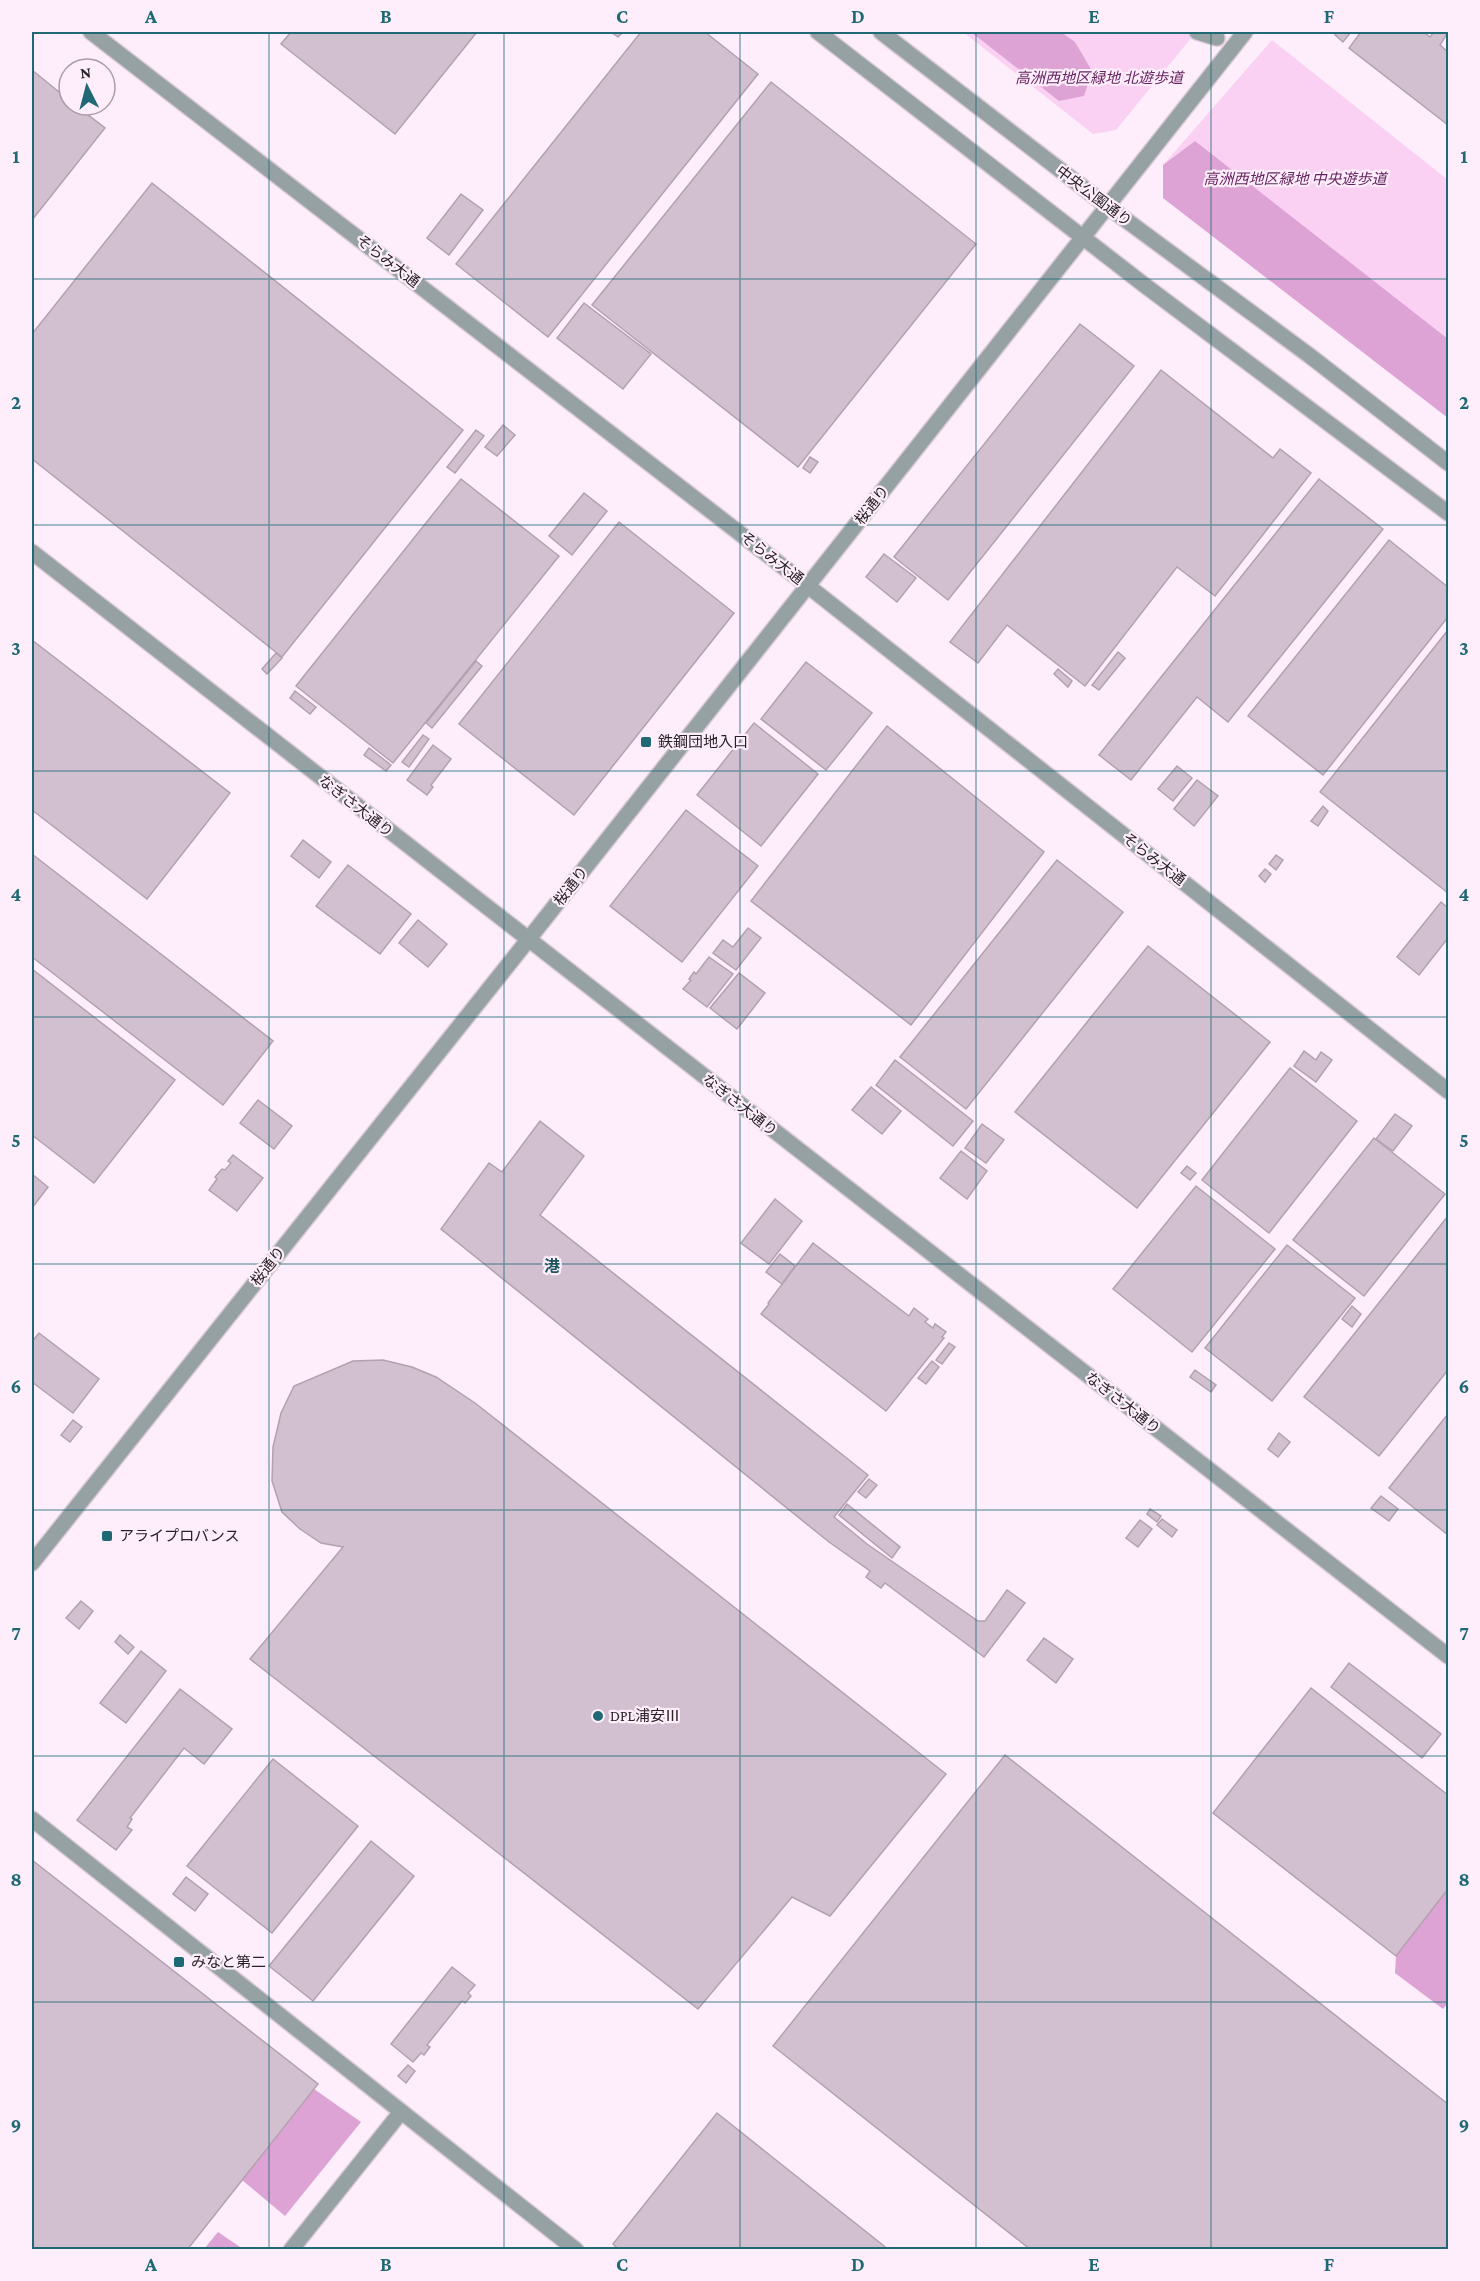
<svg xmlns="http://www.w3.org/2000/svg" width="1480" height="2281" font-family="'Crimson Pro','Noto Sans JP',serif">
  <rect width="100%" height="100%" fill="#feeefb"/>
  <g fill="#fad1f3">
    <path d="M963,32h233l-80,98 -23,4z"/>
    <path d="M1272,40l176,140v238l-285,-220v-33z"/>
  </g>
  <g fill="#dda3d4">
    <path d="M971,32h90l14,10 17,29 -8,25 -25,5z"/>
    <path d="M1195,141l253,198v79l-285,-220v-33z"/>
    <path d="M1448,1889v114l-5,6 -48,-36 1,-17z"/>
    <path d="M314,2089l47,33 -76,94 -43,-36z"/>
    <path d="M218,2232l25,17h-39z"/>
  </g>
  <g fill="#d2bfcf" stroke="#b4a1b0" stroke-width="1.5">
    <path d="M291,32h186l-82,102 -114,-90z"/>
    <path d="M611,32h12l-5,5z"/>
    <path d="M641,32h64l53,42 -210,263 -92,-73z"/>
    <path d="M1338,32h13l-8,10 -8,-7z"/>
    <path d="M1361,32h62l7,5 4,-5h14l-8,13 8,7v73l-99,-77z"/>
    <path d="M32,70l37,30v5h6l30,23 -73,92z"/>
    <path d="M771,82l205,162 -178,223 -206,-162z"/>
    <path d="M152,183l311,247 -181,227 -250,-198v-125z"/>
    <path d="M461,194l22,16 -34,45 -22,-17z"/>
    <path d="M584,303l67,51 -28,35 -66,-51z"/>
    <path d="M1080,324l54,42 -186,234 -54,-43z"/>
    <path d="M1161,370l112,88 7,-9 31,24 -96,123 -38,-29 -92,119 -78,-61 -29,38 -28,-21z"/>
    <path d="M503,425l12,10 -18,21 -12,-9z"/>
    <path d="M476,430l8,6 -29,37 -8,-6z"/>
    <path d="M810,457l8,5 -8,11 -7,-5z"/>
    <path d="M461,479l98,77 -166,207 -97,-77z"/>
    <path d="M1319,479l64,50 -155,193 -31,-25 -66,83 -32,-25z"/>
    <path d="M584,493l23,18 -35,44 -23,-19z"/>
    <path d="M619,522l115,91 -160,202 -115,-91z"/>
    <path d="M1389,540l59,47v30l-125,158 -75,-59z"/>
    <path d="M884,554l32,24 -19,24 -31,-25z"/>
    <path d="M1448,630v263l-128,-101z"/>
    <path d="M32,640l198,153 -83,106 -115,-89z"/>
    <path d="M1118,652l7,6 -26,32 -7,-5z"/>
    <path d="M276,653l6,5 -15,16 -5,-5z"/>
    <path d="M476,661l6,5 -50,62 -6,-5z"/>
    <path d="M806,662l66,51 -46,57 -65,-51z"/>
    <path d="M1058,669l14,12 -4,6 -14,-13z"/>
    <path d="M295,691l21,16 -6,7 -20,-16z"/>
    <path d="M754,723l64,51 -57,72 -64,-51z"/>
    <path d="M887,726l157,126 -133,173 -160,-124z"/>
    <path d="M423,735l6,4 -20,28 -7,-5z"/>
    <path d="M433,745l18,14 -20,26 2,2 -6,8 -20,-15z"/>
    <path d="M369,748l22,17 -5,6 -22,-16z"/>
    <path d="M1177,766l15,12 -19,23 -15,-12z"/>
    <path d="M1197,780l21,16 -24,30 -20,-17z"/>
    <path d="M1323,806l5,5 -10,15 -7,-5z"/>
    <path d="M686,810l72,56 -76,96 -72,-56z"/>
    <path d="M303,840l28,22 -12,16 -28,-22z"/>
    <path d="M32,854l241,187 -50,64 -191,-148z"/>
    <path d="M1276,855l7,5 -7,10 -7,-6z"/>
    <path d="M1057,860l66,52 -157,197 -66,-52z"/>
    <path d="M348,865l63,49 -31,40 -64,-48z"/>
    <path d="M1265,869l6,5 -6,8 -6,-6z"/>
    <path d="M1441,902l7,6v30l-29,37 -22,-18z"/>
    <path d="M418,920l29,24 -19,23 -29,-24z"/>
    <path d="M748,928l13,10 -25,32 -23,-17 10,-13 10,7z"/>
    <path d="M1148,946l122,96 -133,166 -122,-96z"/>
    <path d="M709,957l24,17 -26,33 -24,-18 8,-9 -2,-1 5,-7 2,2z"/>
    <path d="M32,969l143,111 -81,103 -62,-48z"/>
    <path d="M739,973l26,20 -28,36 -27,-21z"/>
    <path d="M1304,1051l12,9 5,-8 11,8 -16,22 -22,-16z"/>
    <path d="M895,1060l78,61 -20,25 -77,-61z"/>
    <path d="M1290,1068l67,53 -88,112 -67,-53z"/>
    <path d="M871,1087l30,24 -19,23 -30,-24z"/>
    <path d="M258,1100l34,26 -18,23 -34,-26z"/>
    <path d="M1395,1114l17,12 -19,25 -17,-12z"/>
    <path d="M540,1121l44,35 -44,59 328,260 -34,42 33,27 111,77h7l22,-31 18,13 -41,54 -99,-74 -4,5 -15,-11 4,-6 -41,-29 -388,-313 48,-66 13,9z"/>
    <path d="M982,1124l22,16 -18,23 -21,-15z"/>
    <path d="M1374,1138l71,56 -81,102 -71,-56z"/>
    <path d="M961,1151l26,20 -20,28 -27,-21z"/>
    <path d="M233,1155l30,23 -26,33 -28,-21 8,-11 -2,-2 7,-8 3,1 6,-7 -3,-2z"/>
    <path d="M1187,1166l9,7 -6,7 -9,-7z"/>
    <path d="M32,1174l16,13 -16,21z"/>
    <path d="M1196,1186l79,63 -83,103 -79,-63z"/>
    <path d="M775,1199l27,22 -33,43 -28,-21z"/>
    <path d="M1448,1216v154l-69,86 -75,-59z"/>
    <path d="M813,1243l96,73 5,-8 14,11 -3,3 8,6 2,-4 11,8 -4,5 2,1 -58,73 -125,-97 8,-10 -1,-1z"/>
    <path d="M1287,1245l68,53 -83,103 -67,-53z"/>
    <path d="M780,1254l15,12 -13,18 -16,-12z"/>
    <path d="M1352,1306l9,8 -9,13 -10,-8z"/>
    <path d="M39,1333l60,46 -26,34 -41,-31v-40z"/>
    <path d="M949,1343l6,4 -13,17 -6,-4z"/>
    <path d="M383,1360l29,7 24,10 39,26 471,371 -116,142 -38,-19 -94,112 -448,-350 93,-112 -22,-4 -21,-14 -18,-17 -10,-31 1,-34 8,-34 13,-27 59,-25z"/>
    <path d="M932,1361l7,6 -13,17 -8,-6z"/>
    <path d="M1195,1370l21,15 -5,7 -21,-15z"/>
    <path d="M1448,1414v121l-59,-47z"/>
    <path d="M73,1420l9,7 -12,15 -9,-7z"/>
    <path d="M1279,1433l11,9 -12,15 -10,-8z"/>
    <path d="M869,1479l8,6 -11,13 -8,-6z"/>
    <path d="M1381,1496l17,13 -9,12 -18,-13z"/>
    <path d="M847,1504l53,43 -8,11 -53,-43z"/>
    <path d="M1150,1509l11,7 -4,6 -10,-8z"/>
    <path d="M1162,1519l15,11 -5,7 -15,-12z"/>
    <path d="M1140,1520l12,9 -14,18 -12,-9z"/>
    <path d="M81,1601l12,10 -14,18 -13,-11z"/>
    <path d="M120,1635l14,12 -6,7 -13,-12z"/>
    <path d="M1044,1638l29,21 -17,24 -29,-23z"/>
    <path d="M141,1651l25,20 -40,52 -26,-20z"/>
    <path d="M1349,1663l92,71 -19,24 -91,-71z"/>
    <path d="M1311,1688l137,107v94l-52,67 -183,-143z"/>
    <path d="M180,1689l52,40 -28,35 -20,-16 -54,70 2,1 -5,8 5,3 -16,20 -39,-30z"/>
    <path d="M1005,1755l443,349v146h-417l-258,-204z"/>
    <path d="M273,1759l85,67 -86,107 -85,-67z"/>
    <path d="M371,1841l43,35 -101,125 -44,-35z"/>
    <path d="M32,1860l286,224 -131,166h-155z"/>
    <path d="M186,1877l22,17 -13,17 -22,-17z"/>
    <path d="M452,1967l23,18 -7,8 3,3 -6,7 -3,-2 -35,44 3,2 -6,8 -3,-2 -8,9 -22,-18z"/>
    <path d="M408,2065l7,6 -9,12 -8,-7z"/>
    <path d="M717,2113l172,137h-270l-6,-6z"/>
  </g>
  <g fill="none" stroke-linecap="round" stroke-linejoin="round">
    <g stroke="#d8c9d5" stroke-width="18">
      <g id="minor">
        <path d="M91,32l717,554 640,505"/>
        <path d="M818,32l325,252 305,229"/>
        <path d="M881,32l226,174 203,150 138,107"/>
        <path d="M1197,32l20,6"/>
        <path d="M32,552l1416,1104"/>
        <path d="M32,1563l496,-623 717,-908"/>
        <path d="M32,1819l544,431"/>
        <path d="M291,2250l110,-138"/>
      </g>
    </g>
    <use href="#minor" stroke="#95a1a3" stroke-width="15"/>
  </g>
  <path fill="none" stroke="#1f6974" stroke-width="1.5" stroke-opacity="0.55" d="M269,32v2218M504,32v2218M740,32v2218M976,32v2218M1211,32v2218M32,279h1416M32,525h1416M32,771h1416M32,1017h1416M32,1264h1416M32,1510h1416M32,1756h1416M32,2002h1416"/>
  <g fill="#1f6974" stroke="#feeefb" stroke-width="2">
    <rect x="640" y="736" width="12" height="12" rx="3"/>
    <rect x="101" y="1530" width="12" height="12" rx="3"/>
    <circle cx="598" cy="1716" r="6"/>
    <rect x="173" y="1956" width="12" height="12" rx="3"/>
  </g>
  <g text-anchor="middle" dominant-baseline="central" stroke-width="4.5" stroke-linejoin="round" paint-order="stroke">
    <g font-size="15" font-style="italic" fill="#662360" stroke="#feeefb">
      <text x="1099" y="78">高洲西地区緑地 北遊歩道</text>
      <text x="1295" y="179">高洲西地区緑地 中央遊歩道</text>
    </g>
    <g font-size="15" fill="#292228" stroke="#feeefb">
      <text transform="translate(1094 196) rotate(37)">中央公園通り</text>
      <text transform="translate(388 261) rotate(38)">そらみ大通</text>
      <text transform="translate(872 505) rotate(-52)">桜通り</text>
      <text transform="translate(772 558) rotate(38)">そらみ大通</text>
      <text transform="translate(356 806) rotate(38)">なぎさ大通り</text>
      <text transform="translate(1154 859) rotate(38)">そらみ大通</text>
      <text transform="translate(571 886) rotate(-52)">桜通り</text>
      <text transform="translate(740 1105) rotate(38)">なぎさ大通り</text>
      <text transform="translate(268 1266) rotate(-51)">桜通り</text>
      <text transform="translate(1123 1403) rotate(38)">なぎさ大通り</text>
    </g>
    <g font-size="15" fill="#292228" stroke="#feeefb" text-anchor="start">
      <text x="658" y="742">鉄鋼団地入口</text>
      <text x="119" y="1536">アライプロバンス</text>
      <text x="610" y="1716">DPL浦安Ⅲ</text>
      <text x="191" y="1962">みなと第二</text>
    </g>
    <g font-size="16" font-weight="bold" fill="#1b555d" stroke="#feeefb">
      <text x="552" y="1266">港</text>
    </g>
  </g>
  <rect width="1480" height="2281" fill="none" stroke="#feeefb" stroke-width="66"/>
  <g transform="translate(87 87) rotate(354)"><circle r="28" fill="#feeefb" stroke="#a99ca7" stroke-width="1.5"/>
  <path d="M0-4.5L10 22L0 15L-10 22Z" fill="#1f6974"/>
  <text y="-9" font-size="16" font-weight="bold" text-anchor="middle" fill="#292228">N</text>
  </g>
  <rect x="33" y="33" width="1414" height="2215" fill="none" stroke="#1f6974" stroke-width="2"/>
  <g font-size="20" text-anchor="middle" font-weight="bold" fill="#1f6974">
    <text x="151" y="23">A</text>
    <text x="386" y="23">B</text>
    <text x="622" y="23">C</text>
    <text x="858" y="23">D</text>
    <text x="1094" y="23">E</text>
    <text x="1329" y="23">F</text>
    <text x="16" y="163">1</text>
    <text x="1464" y="163">1</text>
    <text x="16" y="409">2</text>
    <text x="1464" y="409">2</text>
    <text x="16" y="655">3</text>
    <text x="1464" y="655">3</text>
    <text x="16" y="901">4</text>
    <text x="1464" y="901">4</text>
    <text x="16" y="1147">5</text>
    <text x="1464" y="1147">5</text>
    <text x="16" y="1393">6</text>
    <text x="1464" y="1393">6</text>
    <text x="16" y="1640">7</text>
    <text x="1464" y="1640">7</text>
    <text x="16" y="1886">8</text>
    <text x="1464" y="1886">8</text>
    <text x="16" y="2132">9</text>
    <text x="1464" y="2132">9</text>
    <text x="151" y="2271">A</text>
    <text x="386" y="2271">B</text>
    <text x="622" y="2271">C</text>
    <text x="858" y="2271">D</text>
    <text x="1094" y="2271">E</text>
    <text x="1329" y="2271">F</text>
  </g>
</svg>
